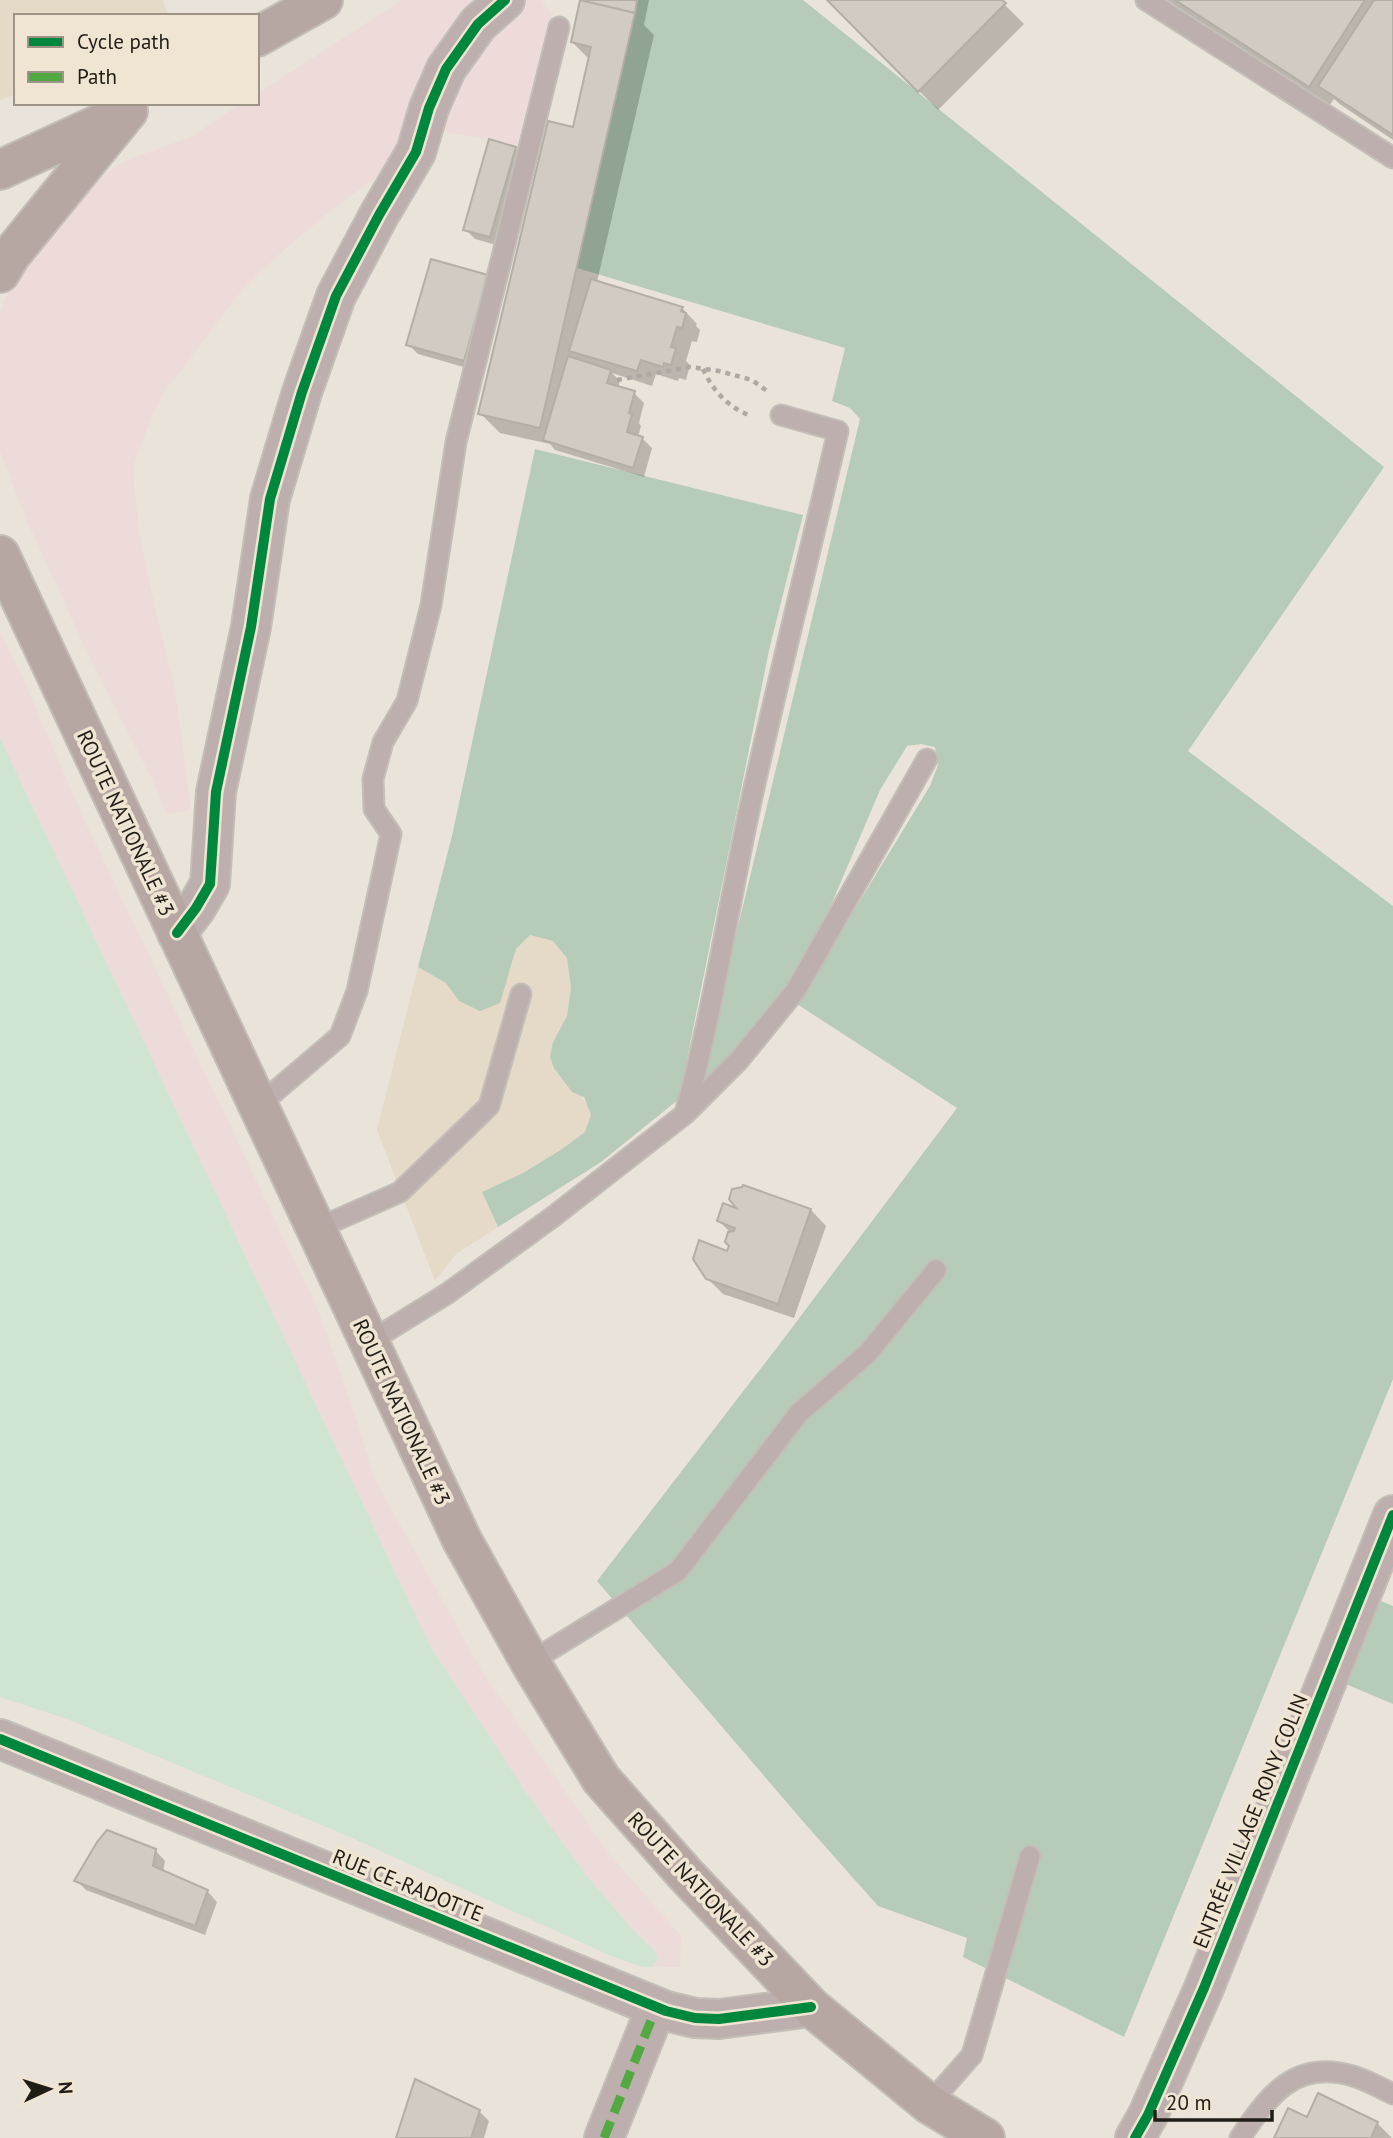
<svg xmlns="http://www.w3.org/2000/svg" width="1393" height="2138" font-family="'PT Sans',sans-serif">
<rect width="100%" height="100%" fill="#eae3d9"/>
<path fill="#eddbda" d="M402 0H540L552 14 516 147 489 139 412 127 387 170 334 208 285 249 243 289 164 392 146 431 133 468 139 533 157 616 175 690 191 810 166 814 158 791 84 646 28 523 0 452V313L13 279 74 193 129 159 191 137 242 103H257V94Z
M0 633 26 685 82 815 318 1310 356 1418 374 1478 483 1673 606 1850 681 1936 680 1967H652L657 1960 656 1952 631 1928 586 1875 527 1794 430 1646 0 738Z"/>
<path fill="#e5d9c7" d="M0 0H162L169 16H16V94L0 100Z
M530 935 553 941 567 957 571 988 567 1016 553 1042 592 1115 585 1132 562 1149 523 1173 482 1192 498 1227 456 1254 435 1281 377 1130 418 967 446 983 459 1001 510 972 516 949Z"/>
<path fill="#cfe4d1" d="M0 738 430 1646 527 1794 586 1875 631 1928 656 1952 657 1960 652 1967H643L611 1956 343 1834 67 1719 0 1697Z"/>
<path fill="#b6ccb8" d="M637 0H803L1384 467 1188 751 1393 906V1379L1124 2037 963 1957 967 1938 878 1906 807 1826 597 1581 782 1341 957 1108 797 1004 930 786 938 765 935 747 921 744 907 746 880 790 828 912 788 987 734 1057 696 1096 705 1064 860 419 850 408 832 401 845 348 577 268Z
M535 449 803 515 769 650 679 1099 601 1162 498 1227 482 1192 523 1173 562 1149 585 1132 591 1115 584 1097 572 1092 554 1068 550 1057 553 1042 567 1016 571 988 567 958 553 941 530 935 516 949 500 1003 480 1011 459 1001 446 983 418 967 452 836Z
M1381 1601 1393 1606V1704L1341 1682Z"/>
<path fill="#0003" d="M582 0H649L644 25 654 35 597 282 682 308 697 324 696 326 700 330 697 342 692 341 686 361 690 365 686 380 679 378 678 381 656 374 652 386 612 373 620 381 618 388 634 393 644 403 639 423 641 426 638 437 642 438 652 448 644 477 555 450 550 444 500 433 480 413 574 129 590 60 572 42Z
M829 0H1000L1024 24 938 110Z
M1167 0H1393V140L1341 105 1334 99 1329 106Z
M515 148 525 158 500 246 475 239 465 229Z
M432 261 497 287 474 370 418 354 408 344Z
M744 1187 811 1210 826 1226 794 1318 723 1294 707 1278 728 1253 731 1246 730 1232 719 1221 739 1209Z
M155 1850 165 1861 163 1872 207 1891 217 1902 205 1935 86 1890 76 1880Z
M479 2111 489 2121 484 2138H398Z
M1308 2119 1377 2123 1392 2138H1276Z"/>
<path fill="#d1cbc4" stroke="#b3aea6" stroke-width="2" d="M580 0 635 13 540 428 478 414 548 121 573 127 591 47 571 42Z
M580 0H637L635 13Z
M827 0H1002L1006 3 918 92Z
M1175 0H1365L1309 87Z
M1374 0H1393V135L1318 86Z
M489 139 516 147 490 237 463 230Z
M431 259 488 275 464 361 406 345Z
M591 279 683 307 681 311 686 313 682 328 677 327 671 347 676 348 671 365 664 363 663 367 641 360 637 371 569 351Z
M568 356 611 370 607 383 635 391 629 413 632 414 627 432 643 437 633 468 543 440Z
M743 1185 811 1209 778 1304 706 1279 693 1259 699 1240 727 1251 729 1246 725 1242 728 1232 734 1231 735 1228 717 1221 723 1203 736 1208 729 1199 732 1189 742 1187Z
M107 1830 156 1849 153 1866 208 1890 195 1926 74 1881 97 1842Z
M415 2079 480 2110 471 2138H396Z
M1318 2093 1378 2122 1371 2138H1274L1288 2108 1307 2117Z"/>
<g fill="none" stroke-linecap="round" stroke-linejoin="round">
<defs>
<path id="lane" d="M1146 0 1393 158
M258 1106 340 1036 357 991 391 834 374 809 373 779 383 742 407 701 431 605 456 442 559 27
M685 1113C714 1009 729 902 752 797 779 675 810 553 838 431L781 415
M316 1229 400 1192 489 1106 521 994
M369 1342 448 1293 554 1216 685 1114 739 1060 796 990 927 759
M530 1662 678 1571 799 1413 868 1353 936 1270
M929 2104 972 2055 1030 1856
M1240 2138C1269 2095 1295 2059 1353 2076 1367 2080 1380 2088 1393 2094"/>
<path id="street" d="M177 933 196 908 210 884 216 792 251 627 270 499 302 392 336 296 379 215 416 152 429 108 446 69 478 24 505 0
M0 1739 666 2011 695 2018 719 2019 811 2007
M604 2138 656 2008
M1135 2138 1148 2115 1204 1988 1393 1515"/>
<path id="primary" d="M257 37 323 0
M0 170 119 115
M0 273 10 256 128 111
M0 555 462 1540 530 1662 601 1779 686 1875 811 2007 929 2104 985 2138"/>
</defs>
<use href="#lane" stroke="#c4beb8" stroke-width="23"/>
<use href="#street" stroke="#c4beb8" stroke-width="42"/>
<use href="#primary" stroke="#c4beb8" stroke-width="42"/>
<path stroke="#b1a7a3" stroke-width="4.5" stroke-dasharray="5 5" stroke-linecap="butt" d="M703 369C713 391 729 408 751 416
M617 380 690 367 719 371 752 380 767 391"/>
<use href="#lane" stroke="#bdafad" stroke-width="19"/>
<use href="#street" stroke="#bdafad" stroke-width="38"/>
<use href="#primary" stroke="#b7a7a3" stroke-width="38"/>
<path stroke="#52a942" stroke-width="9" stroke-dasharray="18 9" stroke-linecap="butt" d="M604 2138 656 2008"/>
<defs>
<path id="cycleway" d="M177 933 196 908 210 884 216 792 251 627 270 499 302 392 336 296 379 215 416 152 429 108 446 69 478 24 505 0
M0 1739 666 2011 695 2018 719 2019 811 2007
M1135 2138 1148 2115 1204 1988 1393 1515"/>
</defs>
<use href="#cycleway" stroke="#f0e4d3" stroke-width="15"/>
<use href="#cycleway" stroke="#00873e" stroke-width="10"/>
</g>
<g text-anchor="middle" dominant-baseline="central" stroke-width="7" stroke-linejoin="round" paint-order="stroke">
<g font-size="21" fill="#201c16" stroke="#f0e4d3">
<text transform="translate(126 823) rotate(65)">ROUTE NATIONALE #3</text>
<text transform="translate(402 1412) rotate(65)">ROUTE NATIONALE #3</text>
<text transform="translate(1250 1821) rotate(-68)">ENTRÉE VILLAGE RONY COLIN</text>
<text transform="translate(408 1885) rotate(22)">RUE CE-RADOTTE</text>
<text transform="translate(701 1889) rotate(47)">ROUTE NATIONALE #3</text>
</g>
</g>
<rect x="14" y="14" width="245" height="91" fill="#f0e4d3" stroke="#9d9487" stroke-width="2"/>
<rect x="28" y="37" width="35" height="10" fill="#00873e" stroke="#9d9487" stroke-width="2"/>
<text x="77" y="49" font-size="21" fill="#201c16">Cycle path</text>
<rect x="28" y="72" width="35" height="10" fill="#52a942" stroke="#9d9487" stroke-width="2"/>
<text x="77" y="84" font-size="21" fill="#201c16">Path</text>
<g transform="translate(49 2089) rotate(86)" stroke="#f0e4d3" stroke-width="5" paint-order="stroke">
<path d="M0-5L12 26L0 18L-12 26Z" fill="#201c16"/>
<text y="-10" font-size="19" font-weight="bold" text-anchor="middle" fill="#201c16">N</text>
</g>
<path d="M1155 2110v10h117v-10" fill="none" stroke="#201c16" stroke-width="3.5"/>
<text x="1166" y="2110" font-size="21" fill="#201c16" stroke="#f0e4d3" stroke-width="5" paint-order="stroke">20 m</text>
</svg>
